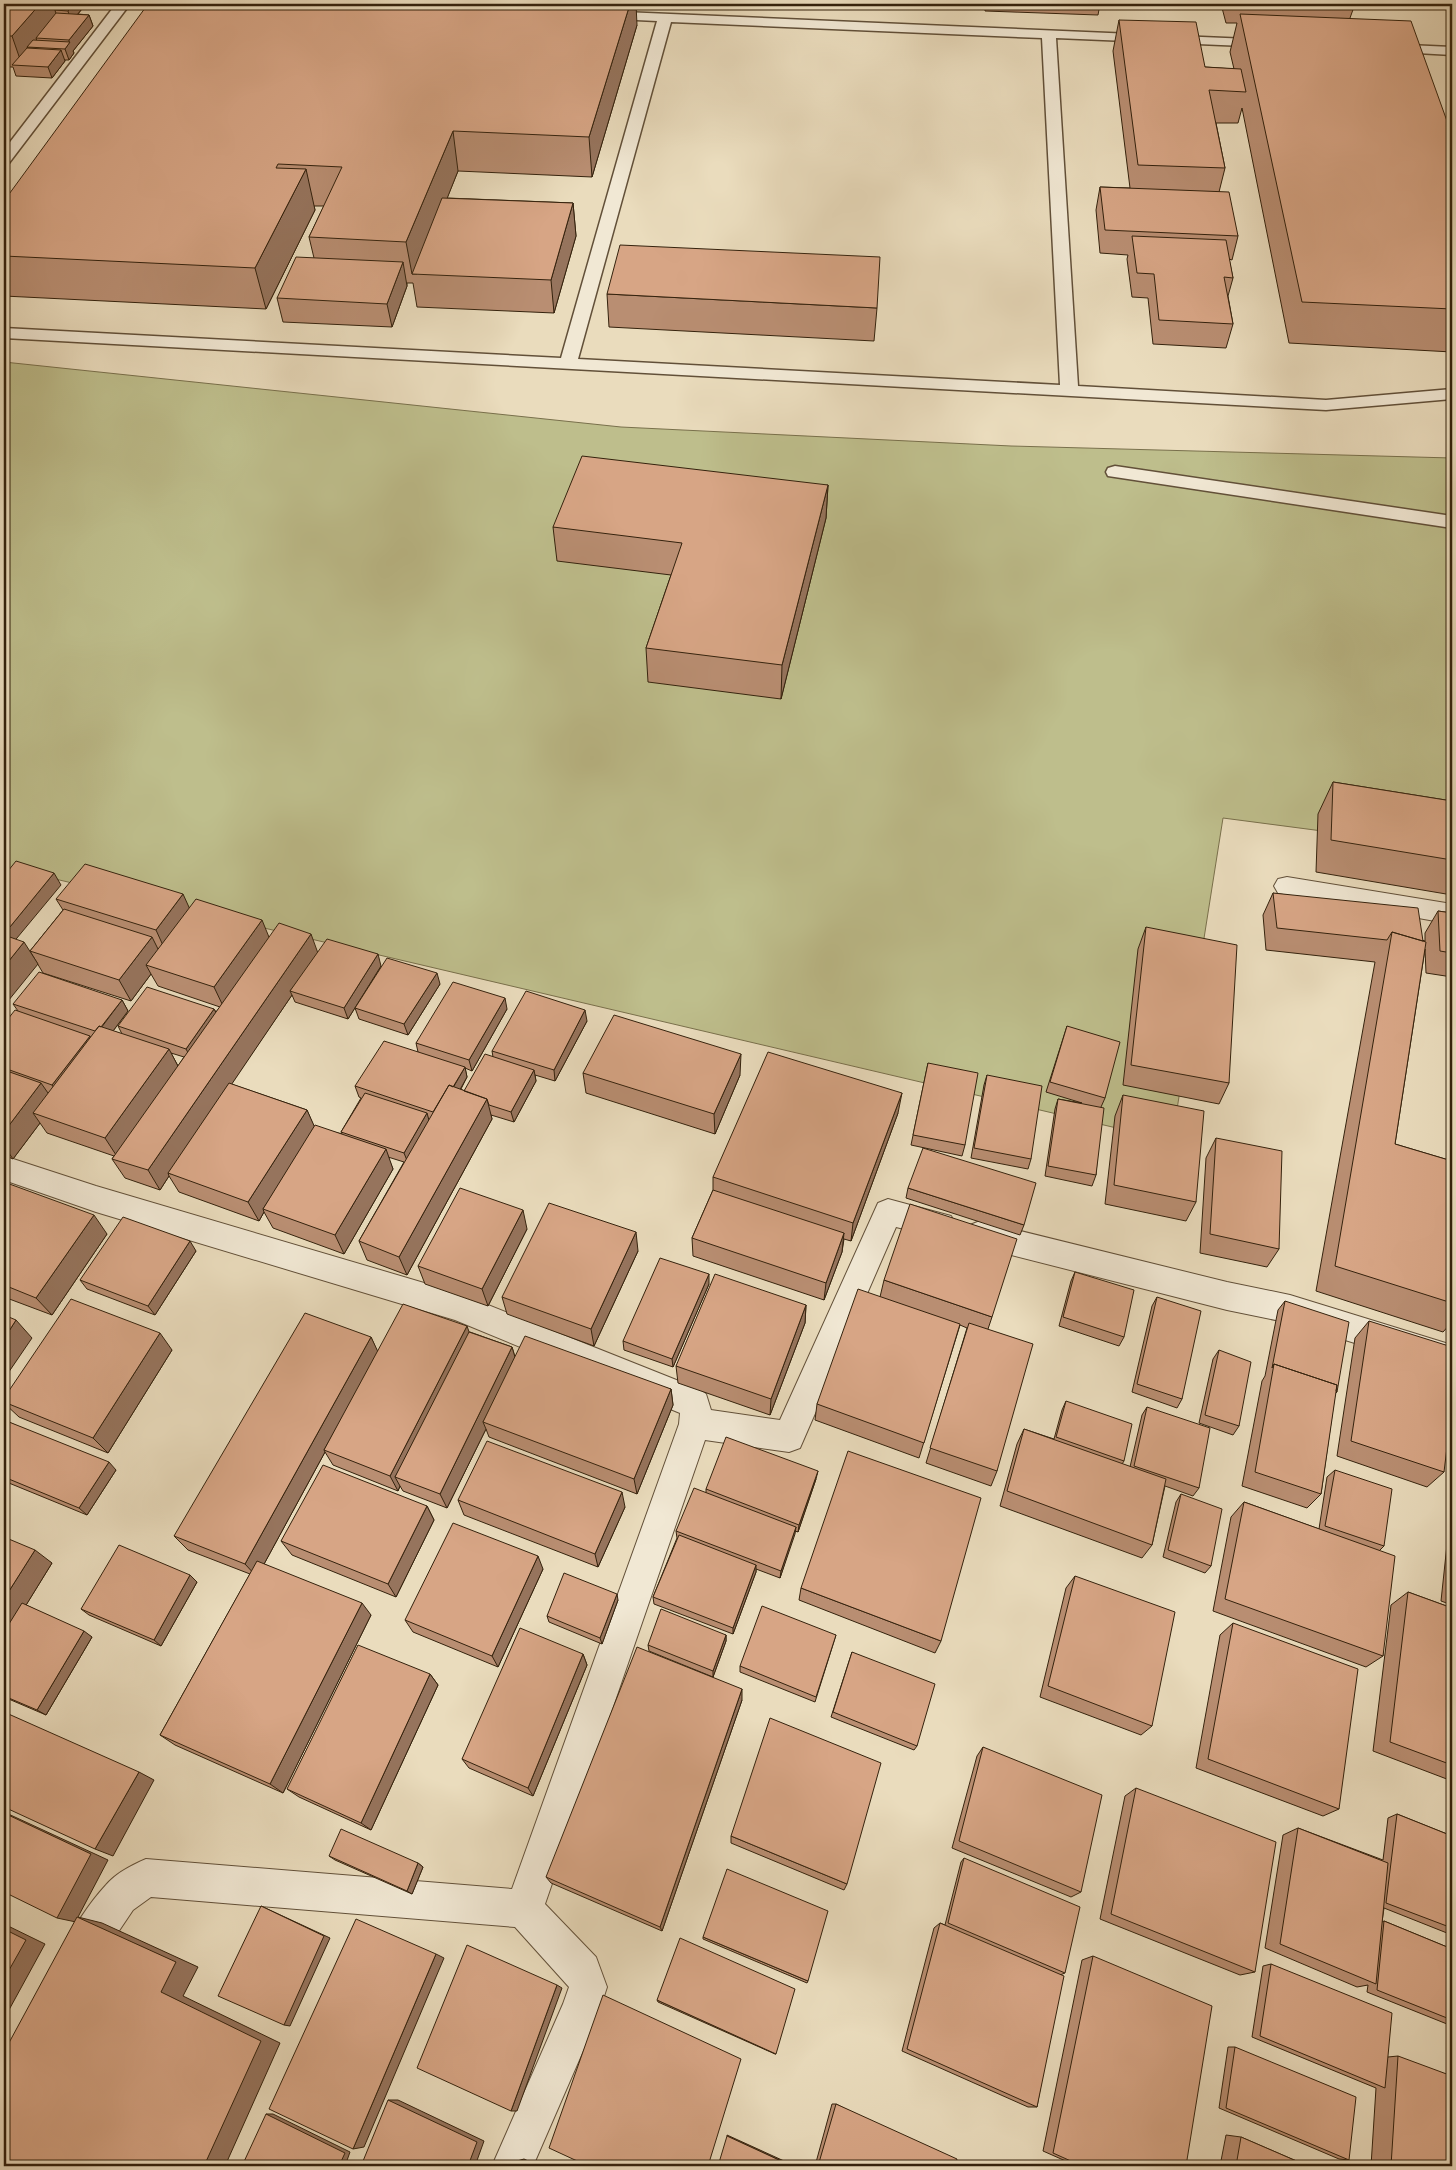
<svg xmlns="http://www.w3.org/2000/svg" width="1456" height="2170" font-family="'Sorts Mill Goudy',serif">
<rect width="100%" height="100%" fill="#eadcbd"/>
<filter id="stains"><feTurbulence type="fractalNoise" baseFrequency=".004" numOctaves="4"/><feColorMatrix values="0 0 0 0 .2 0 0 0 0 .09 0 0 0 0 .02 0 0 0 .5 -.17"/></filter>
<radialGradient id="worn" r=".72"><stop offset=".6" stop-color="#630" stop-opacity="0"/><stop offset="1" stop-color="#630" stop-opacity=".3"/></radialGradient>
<path fill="#bebe8c" stroke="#79704c" d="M4 362 621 427 1011 446 1452 458V848L1223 818 1172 1141 4 867Z"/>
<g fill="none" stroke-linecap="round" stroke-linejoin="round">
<defs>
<path id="service" d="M116 4H130L9 163 4 165V150Z
M600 11 1273 40 1275 43 1268 47 1056 38 1078 386 1326 400 1452 389V399L1326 410 4 338V328L561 358 657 21 595 18 593 15 595 12ZM671 22 1042 38 1060 385 578 359Z
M1386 44 1452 47V55L1381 51 1379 48Z
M1115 466 1452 516V528L1108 476 1106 472 1108 468Z"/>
<path id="minor" d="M1287 877 1452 904V924L1278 893 1274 886 1278 879Z
M4 1156 96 1186 458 1293 699 1389 706 1394 711 1410 780 1420 878 1203 888 1199 951 1216 956 1225 951 1234 941 1238 896 1227 800 1448 789 1452 705 1440 545 1904 596 1957 607 1987 596 2021 533 2166H492L563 2004 569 1987 515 1927 151 1897 133 1910 94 1968 80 1973 66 1968 61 1954C69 1933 91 1901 106 1885 116 1873 132 1865 146 1859L512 1889 679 1424 680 1413 455 1320 96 1212 4 1180Z
M980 1221 1227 1282 1290 1295 1452 1345V1373L1290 1323 1227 1310 980 1247 970 1243 965 1234 970 1225Z"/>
</defs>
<use href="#service" stroke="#625039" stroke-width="3"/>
<use href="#minor" stroke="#625039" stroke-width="2"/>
<use href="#service" fill="#f1e8d4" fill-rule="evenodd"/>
<use href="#minor" fill="#f1e8d4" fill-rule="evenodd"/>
</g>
<path fill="#b98e72" stroke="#34220d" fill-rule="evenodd" d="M4 4H86L78 14 89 15 93 26 73 51 74 53 69 60H65V61L52 78 16 76 13 67H4Z
M761 4H847V8L761 5Z
M985 4H1100L1098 15 985 11Z
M1221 4H1355L1350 18 1452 135V352L1289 343 1242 108 1238 123H1216L1225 168 1219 192 1238 236 1232 260 1229 259 1233 278 1228 296 1233 324 1226 348 1153 344 1148 298 1132 297 1127 259 1128 255 1100 253 1096 210 1100 187 1130 188 1113 51 1119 20 1205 67 1234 69 1230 52 1237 23H1226Z
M1428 4H1452V5Z
M637 25 592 177 458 171 447 198 573 203 576 236 554 313 417 307 413 283H407V286L392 327 283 322 277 298 314 258 309 237 324 206H314L315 210 266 309 4 296V201Z
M607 294 877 308 874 341 609 327Z
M828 485 826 518 781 699 648 682 646 648 671 575 557 561 553 527Z
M1333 782 1452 801V895L1316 872 1318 814Z
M1273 893 1425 941V933L1438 911 1452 913V977L1426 973 1425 949 1395 1144 1452 1161V1322L1443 1332 1316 1291 1375 962 1266 950 1263 915Z
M56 899 190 908 269 937 317 952 381 966 348 1019 295 1002 292 995 231 1084 307 1110 314 1127 342 1134 341 1132 361 1098 359 1097 355 1086 418 1052 416 1043 507 1009 472 1071 465 1068 467 1077 461 1089 464 1091 493 1057 492 1051 587 1021 555 1081 535 1075 536 1081 514 1122 491 1115 492 1119 407 1275 367 1260 359 1241 404 1162 388 1157 393 1169 344 1254 273 1228 264 1212 259 1221 179 1192 169 1176 160 1190 125 1178 112 1159 114 1156 47 1133 40 1123 13 1159 4 1155V1024L18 1011 13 1004 122 1000 128 1011 113 1031 122 1034 118 1026 214 1009 216 1012 220 1007 158 986 151 974 131 1001 43 973 30 951 63 910ZM171 1053 184 1057 178 1066Z
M1146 927 1229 1083 1219 1104 1123 1085 1138 949Z
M440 984 408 1035 359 1019 355 1008Z
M1067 1026 1105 1098 1101 1107 1096 1175 1092 1186 1045 1176 1055 1109 1058 1099 1082 1103 1046 1092Z
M928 1063 965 1145 962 1156 911 1145Z
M583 1073 740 1075 715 1134 586 1093Z
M987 1075 1031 1159 1028 1169 971 1158 984 1085Z
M1123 1095 1196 1202 1186 1221 1105 1204 1115 1116Z
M898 1113 851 1241 844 1239 842 1252 824 1300 693 1256 692 1238 713 1190V1177Z
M1216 1138 1279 1249 1267 1267 1200 1253 1206 1158Z
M4 1182 107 1234 52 1315 4 1297Z
M908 1188 1024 1225 1020 1235 906 1198Z
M527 1229 488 1306 425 1284 418 1266Z
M196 1251 155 1315 87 1289 80 1280Z
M638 1251 594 1346 507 1314 502 1297Z
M1075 1272 1124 1337 1119 1346 1059 1326 1071 1281Z
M884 1280 992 1317 988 1329 997 1471 991 1486 926 1463 967 1328 960 1325 919 1458 815 1420 817 1404 880 1297Z
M709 1284 673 1367 624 1350 623 1341Z
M1157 1297 1182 1399 1177 1408 1132 1392 1152 1306Z
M1285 1301 1337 1392 1335 1394 1321 1494 1307 1508 1242 1486 1262 1381 1265 1376 1278 1310Z
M806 1305 805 1323 770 1415 678 1383 676 1366Z
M1369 1321 1444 1472 1427 1487 1337 1456 1355 1338Z
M470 1332 512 1347 515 1357 671 1389 673 1405 637 1494 489 1437 486 1429 447 1508 403 1491 400 1486 398 1491 333 1465 325 1452 264 1564 371 1615 283 1793 175 1745 160 1735 250 1574 188 1550 174 1536 371 1337 377 1351Z
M172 1350 108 1453 19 1417 4 1403V1398Z
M1219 1350 1239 1426 1233 1435 1199 1423 1213 1359Z
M1066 1401 1124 1461 1122 1464 1130 1467 1142 1415 1147 1407 1199 1488 1193 1496 1165 1486 1152 1545 1142 1558 1000 1506 1017 1444 1024 1429 1054 1439 1062 1410Z
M4 1420 116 1470 87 1515 4 1481Z
M1452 1442V1497L1448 1496Z
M1335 1470 1384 1546 1379 1551 1383 1656 1366 1667 1213 1611 1231 1517 1244 1502 1319 1529 1327 1477Z
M816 1479 798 1532 795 1531 780 1578 756 1569V1572L733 1634 654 1604 653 1597 677 1538 676 1531 706 1493V1489Z
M1181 1494 1211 1566 1205 1573 1163 1557 1176 1502Z
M458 1500 625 1507 598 1567 464 1515Z
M427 1506 434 1520 396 1597 292 1555 281 1541Z
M1452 1532V1605L1441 1601 1448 1535Z
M4 1537 52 1563 26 1605 92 1637 46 1715 4 1697Z
M543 1569 498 1667 413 1632 405 1620Z
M190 1575 197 1582 161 1646 89 1615 81 1609Z
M1075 1576 1152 1726 1141 1735 1040 1697 1066 1588Z
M801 1588 941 1641 935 1653 799 1600Z
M1408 1592 1452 1608V1781L1373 1751 1391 1605Z
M618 1600 602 1644 549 1622 547 1616Z
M1233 1623 1339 1809 1323 1816 1196 1768 1220 1635Z
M726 1635V1641L713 1677 649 1651 648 1645Z
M836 1635 815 1702 740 1672V1666Z
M852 1652 917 1746 914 1750 831 1717Z
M583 1654 587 1665 533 1796 469 1768 462 1759Z
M430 1674 438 1685 371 1830 299 1797 287 1789Z
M742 1700 662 1931 551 1883 546 1877Z
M983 1747 1081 1892 1071 1897 952 1848 977 1756Z
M1136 1788 1255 1972 1240 1975 1100 1919 1125 1796Z
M1397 1814 1452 1836V1935L1384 1908 1382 1922 1384 1921 1452 1949V2026L1367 1992 1368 1985 1357 1987 1265 1948 1283 1835 1298 1828 1383 1860 1388 1818Z
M731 1836 847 1884 844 1890 731 1843Z
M329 1856 418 1863 423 1867 412 1894 335 1860Z
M964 1858 1065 1973 1060 1975 1037 2107H1028L902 2051 934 1928 940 1923 945 1925 961 1862Z
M703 1937 808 1981 807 1983 703 1939Z
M1093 1956 1186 2166H1077L1043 2151 1082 1960Z
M1271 1964 1388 2057 1398 2056 1452 2166H1371L1376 2088 1252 2037 1263 1966Z
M657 2000 776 2054H775L658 2002Z
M1228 2047H1235L1349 2160 1339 2159 1219 2108Z
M832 2104H836L955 2166H815Z
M1226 2135 1241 2137 1308 2166H1220Z"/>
<path fill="#96745d" stroke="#34220d" d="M40 4H53L59 23 36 38 39 47H27L31 58 22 65 12 36Z
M73 4H86L71 22 68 11Z
M630 4H636L637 25 592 177 589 137Z
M89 15 93 26 73 51 74 53 69 60 65 49 69 43V40Z
M61 50 65 61 52 78 48 67Z
M453 131 458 171 417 274H412L406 242Z
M306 169 315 210 266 309 255 268Z
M573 203 576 236 554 313 551 280Z
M403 262 407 286 392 327 387 304Z
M828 485 826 518 781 699 782 665Z
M54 873 61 885 12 944 5 933Z
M183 894 193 916 166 952 156 930Z
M262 920 271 942 224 1008 214 987Z
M311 934 319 956 290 991 292 995 171 1174 168 1173 169 1176 160 1190 148 1170Z
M152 937 163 959 146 965 151 974 131 1001 119 980Z
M24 942 38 964 4 1006V967Z
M378 954 381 966 348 1019 344 1008Z
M437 973 440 984 408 1035 404 1024Z
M505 998 507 1009 472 1071 469 1060Z
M122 1000 128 1011 104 1043 98 1032Z
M214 1009 220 1020 192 1060 186 1049Z
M585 1010 587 1021 555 1081 554 1070Z
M90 1036 96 1047 59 1096 52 1085Z
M169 1049 180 1070 118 1158 105 1138Z
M741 1054 740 1075 715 1134 714 1114Z
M465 1067 467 1077 441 1124 438 1114Z
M534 1070 536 1081 514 1122 511 1112Z
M41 1083 55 1103 33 1113 40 1123 13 1159 4 1146V1132Z
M902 1093 898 1113 851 1241 853 1223Z
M487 1099 492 1119 407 1275 399 1257Z
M307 1110 316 1130 263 1209 264 1212 259 1221 248 1202Z
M427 1113 430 1124 408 1163 404 1153Z
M386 1149 393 1169 344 1254 335 1235Z
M523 1210 527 1229 488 1306 482 1289Z
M94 1215 107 1234 52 1315 36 1298Z
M636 1232 638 1251 594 1346 591 1329Z
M844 1233 842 1252 824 1300 826 1283Z
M190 1241 196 1251 155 1315 148 1306Z
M709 1274V1284L673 1367 672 1359Z
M806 1305 805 1323 770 1415 771 1399Z
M16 1320 32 1338 4 1379V1339Z
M467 1326 473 1343 395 1477 400 1486 398 1491 390 1476Z
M160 1333 172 1350 108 1453 93 1438Z
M371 1337 379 1354 324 1450 325 1452 257 1577 245 1564Z
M512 1347 517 1364 483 1422 486 1429 447 1508 440 1494Z
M671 1389 673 1405 637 1494 634 1479Z
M109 1462 116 1470 87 1515 79 1508Z
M818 1471 816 1479 798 1532 799 1525Z
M622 1492 625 1507 598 1567 595 1554Z
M427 1506 434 1520 396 1597 388 1584Z
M796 1527 795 1534 780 1578 781 1571Z
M35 1550 52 1563 4 1641V1599Z
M538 1556 543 1569 498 1667 492 1656Z
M756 1565V1572L733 1634V1628Z
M190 1575 197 1582 161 1646 154 1640Z
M617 1594 618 1600 602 1644 600 1638Z
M362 1603 371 1615 283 1793 270 1784Z
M84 1631 92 1637 46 1715 37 1710Z
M726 1635V1641L713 1677V1671Z
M583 1654 587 1665 533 1796 528 1788Z
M430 1674 438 1685 371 1830 361 1823Z
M742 1689V1700L662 1931 660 1927Z
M139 1772 154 1780 113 1856 95 1849Z
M4 1812 108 1860 78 1917 102 1923 198 1967 183 1996 280 2043 225 2166H204L161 1992 76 1922 57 1918 4 1813Z
M418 1863 423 1867 412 1894 407 1891Z
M261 1906 330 1938 290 2026 284 2025Z
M4 1924 45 1944 4 2019Z
M436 1954 444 1958 364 2147 353 2149Z
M557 1985 562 1988 517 2111H511Z
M388 2100H398L484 2141 475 2166H468Z
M266 2114H273L350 2152 345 2166H339Z
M727 2135 795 2166H792L727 2136Z
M524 2159 539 2166H529L517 2161Z"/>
<path fill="#d7a585" stroke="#34220d" d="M4 4H40L12 36H4Z
M53 4H73L68 11 55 10Z
M148 4H630L589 137 453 131 406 242 309 237 342 167 278 164 276 168 306 169 255 268 4 256V201Z
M56 13 89 15 69 40 36 38Z
M1240 14 1411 21 1452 135V309L1302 302Z
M1119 20 1196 22 1205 67 1241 69 1246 92 1209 90 1225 168 1138 165Z
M33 40 70 42 65 49 27 47Z
M27 48 61 50 48 67 12 65Z
M1100 187 1229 192 1238 236 1105 230Z
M442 198 573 203 551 280 412 274Z
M1132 236 1226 240 1233 278 1224 277 1233 324 1159 320 1154 274 1137 273Z
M620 245 880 257 877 308 607 294Z
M296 257 403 262 387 304 277 298Z
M582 456 828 485 782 665 646 648 682 543 553 527Z
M1333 782 1452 801V860L1331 840Z
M16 861 54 873 5 933 4 932V876Z
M85 864 183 894 156 930 56 899Z
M1273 893 1418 908 1423 941 1392 932 1387 940 1277 928Z
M196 899 262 920 214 987 146 965Z
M64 909 152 937 119 980 30 951Z
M1438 911 1452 913V953L1440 951Z
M279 923 311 934 148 1170 112 1159Z
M1146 927 1237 945 1229 1083 1131 1065Z
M1392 932 1426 942 1395 1144 1452 1161V1303L1335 1266Z
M4 935 24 942 4 967Z
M327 939 378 954 344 1008 290 991Z
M387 958 437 973 404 1024 355 1008Z
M39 972 122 1000 101 1027 99 1026 95 1031 13 1004Z
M453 982 505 998 469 1060 416 1043Z
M147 987 214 1009 186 1049 118 1026Z
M526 991 585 1010 554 1070 492 1051Z
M15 1010 90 1036 52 1085 4 1068V1024Z
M614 1015 741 1054 714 1114 583 1073Z
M99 1026 169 1049 105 1138 33 1113Z
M1067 1026 1120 1042 1105 1098 1050 1082Z
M384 1041 465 1067 453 1087 449 1085 433 1112 355 1086Z
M768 1052 902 1093 853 1223 713 1177Z
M485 1054 534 1070 511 1112 489 1105 487 1099 464 1091Z
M928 1063 978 1073 965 1145 913 1135Z
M4 1070 41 1083 4 1132Z
M987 1075 1042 1086 1031 1159 974 1148Z
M229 1083 307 1110 248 1202 168 1173Z
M449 1085 487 1099 399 1257 359 1241Z
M365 1093 427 1113 404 1153 341 1132Z
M1123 1095 1204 1111 1196 1202 1114 1185Z
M1058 1099 1104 1108 1096 1175 1048 1166Z
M315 1125 386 1149 335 1235 263 1209Z
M1216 1138 1282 1151 1279 1249 1210 1234Z
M923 1148 1036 1183 1024 1225 908 1188Z
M4 1182 94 1215 36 1298 4 1285Z
M460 1188 523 1210 482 1289 418 1266Z
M713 1190 844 1233 826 1283 692 1238Z
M549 1203 636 1232 591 1329 502 1297Z
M910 1204 1017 1239 992 1317 884 1280Z
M123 1217 190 1241 148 1306 80 1280Z
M660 1258 709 1274 672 1359 623 1341Z
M1075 1272 1134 1290 1124 1337 1063 1317Z
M715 1274 806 1305 771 1399 676 1366Z
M858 1289 960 1324 924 1443 817 1404Z
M1157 1297 1201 1311 1182 1399 1137 1384Z
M71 1299 160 1333 93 1438 4 1402V1398Z
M1285 1301 1349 1322 1337 1392 1336 1391 1337 1385 1274 1364 1272 1368Z
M403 1304 467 1326 390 1476 324 1450Z
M305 1313 371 1337 245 1564 174 1536Z
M4 1315 16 1320 4 1339Z
M1369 1321 1452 1347V1406L1444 1472 1351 1441Z
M969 1323 1033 1344 997 1471 930 1448Z
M469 1332 512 1347 440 1494 395 1477Z
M525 1336 671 1389 634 1479 483 1422Z
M1219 1350 1251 1362 1239 1426 1205 1415Z
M1274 1364 1337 1385 1321 1494 1255 1472Z
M1066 1401 1132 1424 1124 1461 1056 1437Z
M1147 1407 1210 1428 1199 1488 1134 1466Z
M4 1420 109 1462 79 1508 4 1477Z
M1024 1429 1166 1479 1152 1545 1007 1491Z
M726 1437 818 1471 799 1525 706 1489Z
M487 1441 622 1492 595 1554 458 1500Z
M848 1451 981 1498 941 1641 801 1588Z
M323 1465 427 1506 388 1584 281 1541Z
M1335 1470 1392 1489 1384 1546 1325 1526Z
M694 1488 796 1527 781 1571 676 1531Z
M1181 1494 1222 1509 1211 1566 1168 1550Z
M1244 1502 1395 1556 1383 1656 1225 1599Z
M453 1523 538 1556 492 1656 405 1620Z
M679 1535 756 1565 733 1628 653 1597Z
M4 1537 35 1550 4 1599Z
M119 1545 190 1575 154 1640 81 1609Z
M257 1561 362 1603 270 1784 160 1735Z
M564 1573 617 1594 600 1638 547 1616Z
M1452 1575V1595H1450Z
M1075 1576 1175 1612 1152 1726 1048 1686Z
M1408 1592 1452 1608V1765L1390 1742Z
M22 1603 84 1631 37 1710 4 1696V1632Z
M762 1606 836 1635 816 1697 740 1666Z
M661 1609 726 1635 713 1671 648 1645Z
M1233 1623 1358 1669 1339 1809 1208 1759Z
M520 1628 583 1654 528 1788 462 1759Z
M358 1645 430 1674 361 1823 287 1789Z
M637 1647 742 1689 660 1927 546 1877Z
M852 1652 935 1684 917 1746 833 1712Z
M4 1712 139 1772 95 1849 4 1807Z
M770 1718 881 1763 847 1884 731 1836Z
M983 1747 1102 1795 1081 1892 959 1841Z
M1136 1788 1276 1842 1255 1972 1111 1914Z
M4 1813 91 1854 57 1918 4 1892Z
M1397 1814 1452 1836V1928L1386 1903Z
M1298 1828 1388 1863 1376 1984 1280 1944Z
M341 1829 418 1863 407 1891 329 1856Z
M964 1858 1080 1907 1065 1973 948 1923Z
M727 1869 828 1911 808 1981 703 1937Z
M261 1906 324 1936 284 2025 218 1996Z
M77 1917 176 1962 161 1992 261 2041 204 2166H4V2052Z
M356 1919 436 1954 353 2149 269 2109Z
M1384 1921 1452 1949V2020L1377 1990Z
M940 1923 1064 1976 1037 2107 907 2049Z
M4 1929 26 1940 4 1979Z
M680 1938 795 1989 776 2054 657 2000Z
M467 1945 557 1985 511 2111 417 2068Z
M1093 1956 1212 2006 1186 2166H1082L1053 2153Z
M1271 1964 1392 2013 1385 2088 1260 2036Z
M603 1995 741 2059 708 2166H588L549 2148Z
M1235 2047 1356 2097 1349 2160 1226 2108Z
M1398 2056 1452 2076V2166H1391Z
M388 2100 477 2142 468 2166H361Z
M836 2104 957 2159 955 2166H818Z
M266 2114 345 2153 339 2166H242Z
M727 2136 792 2166H718Z
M1241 2137 1308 2166H1236Z
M517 2161 529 2166H515Z"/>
<rect width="1456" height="2170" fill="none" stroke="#eadcbd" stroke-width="20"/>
<rect x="5" y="5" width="1446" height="2160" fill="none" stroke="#34220d" stroke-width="2.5"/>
<rect x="10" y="10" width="1436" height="2150" fill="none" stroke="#34220d"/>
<rect width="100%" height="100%" filter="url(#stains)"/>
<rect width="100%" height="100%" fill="url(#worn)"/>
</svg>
